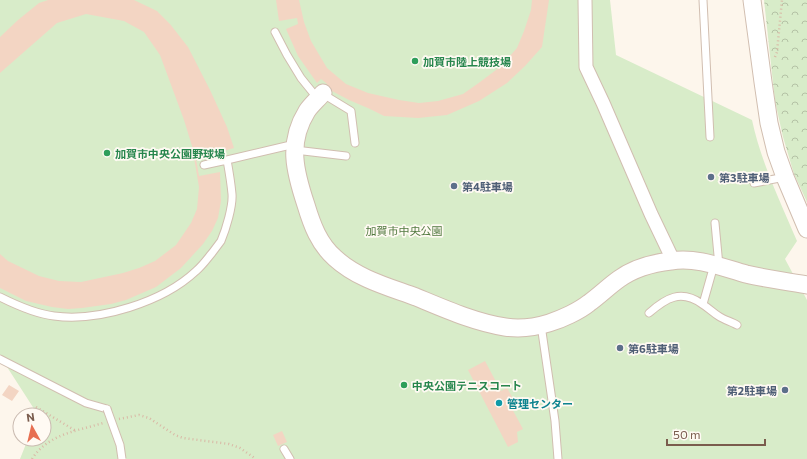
<svg xmlns="http://www.w3.org/2000/svg" width="807" height="459" font-family="Commissioner,'Noto Sans JP',sans-serif">
<defs>
<pattern id="forest-crowns" width="20" height="18" patternUnits="userSpaceOnUse"><rect width="20" height="18" fill="#d8ecc9"/><path d="M2 6a3 3 0 1 1 6 0M12 15a3 3 0 1 1 6 0" fill="none" stroke="#b4c2a5"/></pattern>
</defs>
<rect width="100%" height="100%" fill="#fdf6ec"/>
<path fill="url(#forest-crowns)" d="M764 0H807V202L794 174 783 137 775 101Z"/>
<path fill="#d8ecc9" d="M0 0H610L616 55 752 120C761 162 780 201 797 241L785 259 807 300V459H20L28 439H44V415H38L0 356Z"/>
<path fill="#f3d5c3" d="M48 0H134L157 11 170 24 188 47 210 90 227 127 234 148 196 159 199 176 220 172 221 201 218 218 212 231 203 244 181 268 156 287 126 300 111 304 82 308 68 309 52 307 26 301 0 288V254L8 261 39 276 59 281 81 282 123 273 139 268 155 261 176 245 191 223 197 209 199 187 192 146 184 120 160 55 144 32 124 21 86 14 57 23 0 73V37L18 20 39 3Z
M276 0H299L304 22 311 41 327 68 346 84 368 93 399 100 419 103 438 101 463 94 480 82 500 67 517 48 524 31 531 10 532 0H549L542 47 525 66 507 83 479 101 447 115 418 118 384 116 370 109 349 100 332 91 326 83 321 79 317 83 298 56 286 29 298 24 297 18 279 21Z
M485 361 501 391 507 388 515 402 510 405 523 429 517 432 518 442 508 447 468 370Z
M9 385 19 391 12 401 2 395Z
M282 431 287 442 278 446 273 435Z"/>
<g fill="none" stroke-linecap="round" stroke-linejoin="round">
<defs>
<path id="service" d="M703 0 710 137
M275 32 287 55 301 78 318 99
M323 94 351 111 355 143
M295 150 346 156
M204 165 227 160 295 144
M754 183 785 177
M715 223 719 266
M0 297C16 305 37 314 54 316 99 322 163 302 196 271 202 266 207 259 212 253 215 249 218 245 221 241 226 229 233 206 232 194 231 183 229 171 227 160
M703 304 714 265
M649 313C666 298 681 289 702 304 709 308 713 313 720 317 725 320 732 322 737 325
M541 325 555 421 558 459
M0 359 86 403 107 409
M284 449 290 459"/>
<path id="minor" d="M585 0 586 67 603 103 651 214 673 260"/>
<path id="tertiary" d="M752 0 763 82 769 123 776 152 785 177 807 229
M323 93C318 99 311 105 307 111 287 143 295 172 306 205 312 225 319 244 335 258 358 279 389 287 416 297 445 309 474 322 505 327 519 329 536 327 549 323 562 319 579 311 589 303 600 295 609 286 619 279 634 268 653 263 671 261 697 257 721 267 746 274 766 279 787 281 807 285"/>
</defs>
<use href="#service" stroke="#d1beb0" stroke-width="9"/>
<use href="#minor" stroke="#d1beb0" stroke-width="15"/>
<use href="#tertiary" stroke="#d1beb0" stroke-width="19"/>
<path stroke="#d9b8a5" stroke-width="2.5" stroke-dasharray="1 3" stroke-linecap="butt" d="M775 57 777 52 782 0
M36 407 76 431
M119 419 139 415 149 418 175 435 183 438 229 444 240 448 256 459
M32 459C48 434 77 431 103 423"/>
<use href="#service" stroke="#fff" stroke-width="7"/>
<use href="#minor" stroke="#fff" stroke-width="13"/>
<use href="#tertiary" stroke="#fff" stroke-width="17"/>
<defs>
<path id="service-bridge" d="M107 409 120 445 122 459"/>
</defs>
<use href="#service-bridge" stroke="#d1beb0" stroke-width="9" stroke-linecap="butt"/>
<use href="#service-bridge" stroke="#fff" stroke-width="7"/>
</g>
<g fill="#2e9e5b" stroke="#fffaf3" stroke-width="1.5">
<circle cx="415" cy="61" r="4"/>
<circle cx="107" cy="153" r="4"/>
<circle cx="404" cy="385" r="4"/>
</g>
<g fill="#5c6f8a" stroke="#fffaf3" stroke-width="1.5">
<circle cx="711" cy="177" r="4"/>
<circle cx="454" cy="186" r="4"/>
<circle cx="620" cy="348" r="4"/>
<circle cx="785" cy="390" r="4"/>
</g>
<circle fill="#0f9aa8" stroke="#fffaf3" stroke-width="1.5" cx="499" cy="403" r="4"/>
<g text-anchor="middle" dominant-baseline="central" stroke-width="3.5" stroke-linejoin="round" paint-order="stroke">
<g font-size="11" font-weight="bold" fill="#27864d" stroke="#fffaf3" text-anchor="start">
<text x="423" y="61">加賀市陸上競技場</text>
<text x="115" y="153">加賀市中央公園野球場</text>
<text x="412" y="385">中央公園テニスコート</text>
</g>
<g font-size="11" font-weight="bold" fill="#4e5e75" stroke="#fffaf3" text-anchor="start">
<text x="719" y="177">第3駐車場</text>
<text x="462" y="186">第4駐車場</text>
<text x="628" y="348">第6駐車場</text>
<text x="777" y="390" text-anchor="end">第2駐車場</text>
</g>
<g font-size="11" fill="#537a41" stroke="#fffaf3">
<text x="404" y="230">加賀市中央公園</text>
</g>
<g font-size="11" font-weight="bold" fill="#0d838f" stroke="#fffaf3" text-anchor="start">
<text x="507" y="403">管理センター</text>
</g>
</g>
<g transform="translate(32 427) rotate(352)"><circle r="19" fill="#fffaf3" stroke="#cabbb1"/>
<path d="M0-3L7 15L0 10L-7 15Z" fill="#e76f51"/>
<text y="-6" font-size="11" font-weight="bold" text-anchor="middle" fill="#7a5c4d">N</text>
</g>
<path d="M667 439v6h98v-6" fill="none" stroke="#7a5c4d" stroke-width="2"/>
<text x="673" y="439" font-size="12" fill="#7a5c4d" stroke="#fffaf3" stroke-width="3" paint-order="stroke">50 m</text>
</svg>
